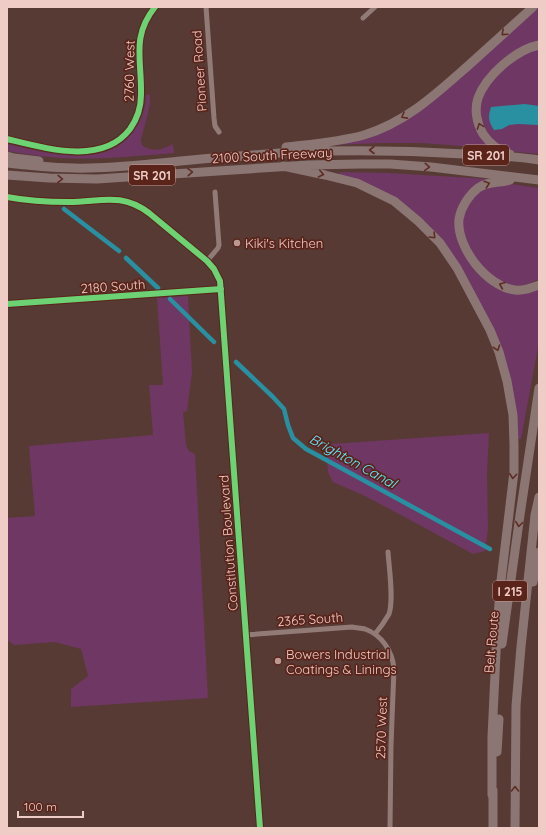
<svg xmlns="http://www.w3.org/2000/svg" width="546" height="835" font-family="Quicksand,sans-serif">
<rect width="100%" height="100%" fill="#573a34"/>
<path fill="#6f3764" d="M534 7H539V43L499 62 472 115C474 128 480 138 489 148L421 143H383L333 145 420 108Z
M539 48V154L508 151 488 138 480 126V96L507 62Z
M149 94 150 96V102L148 114 141 139C141 141 141 142 142 145 146 150 159 151 164 148 168 147 170 145 173 144L174 153C137 156 99 160 62 158 44 157 25 154 7 151V144C47 153 108 171 135 129 142 119 146 107 146 95Z
M340 172 389 173 489 179 459 211 474 268 483 279 494 286 539 287V342L521 439H518L517 416 491 323 415 213 339 175Z
M505 183 539 188V279L526 285 518 286 501 284 476 262 463 232 462 220 470 200 485 188Z
M188 296 192 372 187 411 183 412 186 445 189 451 195 454 208 698 71 707V689L88 676 81 649 55 642 14 645 7 640V518L35 516 29 446 153 435 149 385H163L157 298Z
M489 433 487 474 488 529 485 551 473 554 425 528 365 496 333 482 328 472 327 458 331 444Z"/>
<path fill="#2990a1" d="M525 104 539 106V125L518 124 509 125 502 129 494 130C488 121 488 117 491 107Z"/>
<g fill="none" stroke-linecap="round" stroke-linejoin="round">
<path stroke="#2990a1" stroke-width="4.5" d="M64 209 119 251
M126 258 158 288
M170 299 214 342
M236 362 273 397 284 409 288 425 293 438 306 449 490 549"/>
<path stroke="#927b77" stroke-width="5" d="M206 7 214 118 215 126 219 132
M363 18 375 7
M207 261 218 248 219 245 215 192
M7 304 221 289
M375 634C380 628 385 621 389 614 394 600 389 567 388 552
M245 635 352 627C357 628 361 628 365 629 382 635 392 651 394 668L391 745 390 828"/>
<path stroke="#927b77" stroke-width="6" d="M7 197C28 201 48 202 69 202 100 202 121 192 149 213L207 261 214 269 220 281 260 828"/>
<path stroke="#8d736e" stroke-width="7" d="M7 139C45 148 102 166 130 129 137 119 141 107 141 95 142 60 131 37 155 7"/>
<path stroke="#8b7674" stroke-width="9" d="M286 147C312 144 339 142 364 135 407 122 437 93 470 64 491 45 512 26 533 7
M510 154C499 151 490 144 483 134 477 124 474 110 478 98 486 76 515 50 539 45
M7 156 14 158 39 161
M7 163C34 166 61 169 89 168 135 167 181 160 228 157 260 155 292 151 324 151 371 150 417 151 464 154 489 155 514 156 539 160
M283 166 325 175 357 183 394 201 418 221 440 243 457 268 490 330 499 352 507 381 513 415 514 445V472L500 589 497 632 492 737V795
M7 175 49 178 97 179 308 165 361 164H390L431 167 539 180
M510 180C498 184 490 180 478 188 469 195 461 207 459 219 456 247 487 287 515 290 524 291 531 288 539 285
M533 582 539 552
M502 644 520 515 539 388
M497 752 499 719
M493 828V790
M515 828 516 706 521 647 535 515 539 497"/>
<defs>
<path id="cycleway" d="M7 139C45 148 102 166 130 129 137 119 141 107 141 95 142 60 131 37 155 7
M7 197C28 201 48 202 69 202 100 202 121 192 149 213L207 261 214 269 220 281 260 828
M7 304 221 289"/>
</defs>
<use href="#cycleway" stroke="#5a241b" stroke-width="8"/>
<use href="#cycleway" stroke="#6cd273" stroke-width="6"/>
</g>
<defs><path id="oneway-chevron" d="M-2-3.5L2.5 0L-2 3.5" fill="none" stroke-width="1.6" stroke-linecap="round" stroke-linejoin="round"/></defs>
<g stroke="#5f2c24">
<use href="#oneway-chevron" transform="translate(504 33) rotate(138)"/>
<use href="#oneway-chevron" transform="translate(404 116) rotate(151)"/>
<use href="#oneway-chevron" transform="translate(480 126) rotate(-111)"/>
<use href="#oneway-chevron" transform="translate(372 150) rotate(180)"/>
<use href="#oneway-chevron" transform="translate(427 167) rotate(4)"/>
<use href="#oneway-chevron" transform="translate(190 172) rotate(-4)"/>
<use href="#oneway-chevron" transform="translate(321 174) rotate(12)"/>
<use href="#oneway-chevron" transform="translate(60 179) rotate(2)"/>
<use href="#oneway-chevron" transform="translate(487 184) rotate(-19)"/>
<use href="#oneway-chevron" transform="translate(433 236) rotate(46)"/>
<use href="#oneway-chevron" transform="translate(502 285) rotate(-157)"/>
<use href="#oneway-chevron" transform="translate(497 348) rotate(71)"/>
<use href="#oneway-chevron" transform="translate(513 476) rotate(95)"/>
<use href="#oneway-chevron" transform="translate(519 524) rotate(98)"/>
<use href="#oneway-chevron" transform="translate(515 789) rotate(-90)"/>
</g>
<g fill="#ba9992" stroke="#5a241b" stroke-width="1.5">
<circle cx="237" cy="243" r="4"/>
<circle cx="278" cy="661" r="4"/>
</g>
<g text-anchor="middle" dominant-baseline="central" stroke-width="3.5" stroke-linejoin="round" paint-order="stroke">
<g fill="#5a241b" stroke="#c29a92" stroke-width="1">
<rect x="463" y="145" width="46" height="20" rx="3"/>
<rect x="129" y="165" width="46" height="20" rx="3"/>
<rect x="493" y="581" width="34" height="20" rx="3"/>
</g>
<g font-size="12" font-weight="bold" fill="#efccc5">
<text x="486" y="155">SR 201</text>
<text x="152" y="175">SR 201</text>
<text x="510" y="591">I 215</text>
</g>
<g font-size="13" fill="#efccc5" stroke="#5a241b">
<text transform="translate(129 71) rotate(-89)">2760 West</text>
<text transform="translate(199 71) rotate(-94)">Pioneer Road</text>
<text transform="translate(272 155) rotate(-3)">2100 South Freeway</text>
<text transform="translate(113 286) rotate(-4)">2180 South</text>
<text transform="translate(228 543) rotate(-94)">Constitution Boulevard</text>
<text transform="translate(310 619) rotate(-4)">2365 South</text>
<text transform="translate(491 642) rotate(-85)">Belt Route</text>
<text transform="translate(381 728) rotate(-88)">2570 West</text>
</g>
<g font-size="13" fill="#efccc5" stroke="#5a241b" text-anchor="start">
<text x="245" y="243">Kiki's Kitchen</text>
<text x="286" y="654">Bowers Industrial<tspan x="286" dy="15">Coatings &amp; Linings</tspan></text>
</g>
<g font-size="14" font-style="italic" fill="#63e7ff" stroke="#5a241b">
<text transform="translate(353 461) rotate(29)">Brighton Canal</text>
</g>
</g>
<rect width="546" height="835" fill="none" stroke="#efccc5" stroke-width="16"/>
<path d="M18 811v6h65v-6" fill="none" stroke="#efccc5" stroke-width="2"/>
<text x="24" y="811" font-size="12" fill="#efccc5" stroke="#5a241b" stroke-width="3" paint-order="stroke">100 m</text>
</svg>
